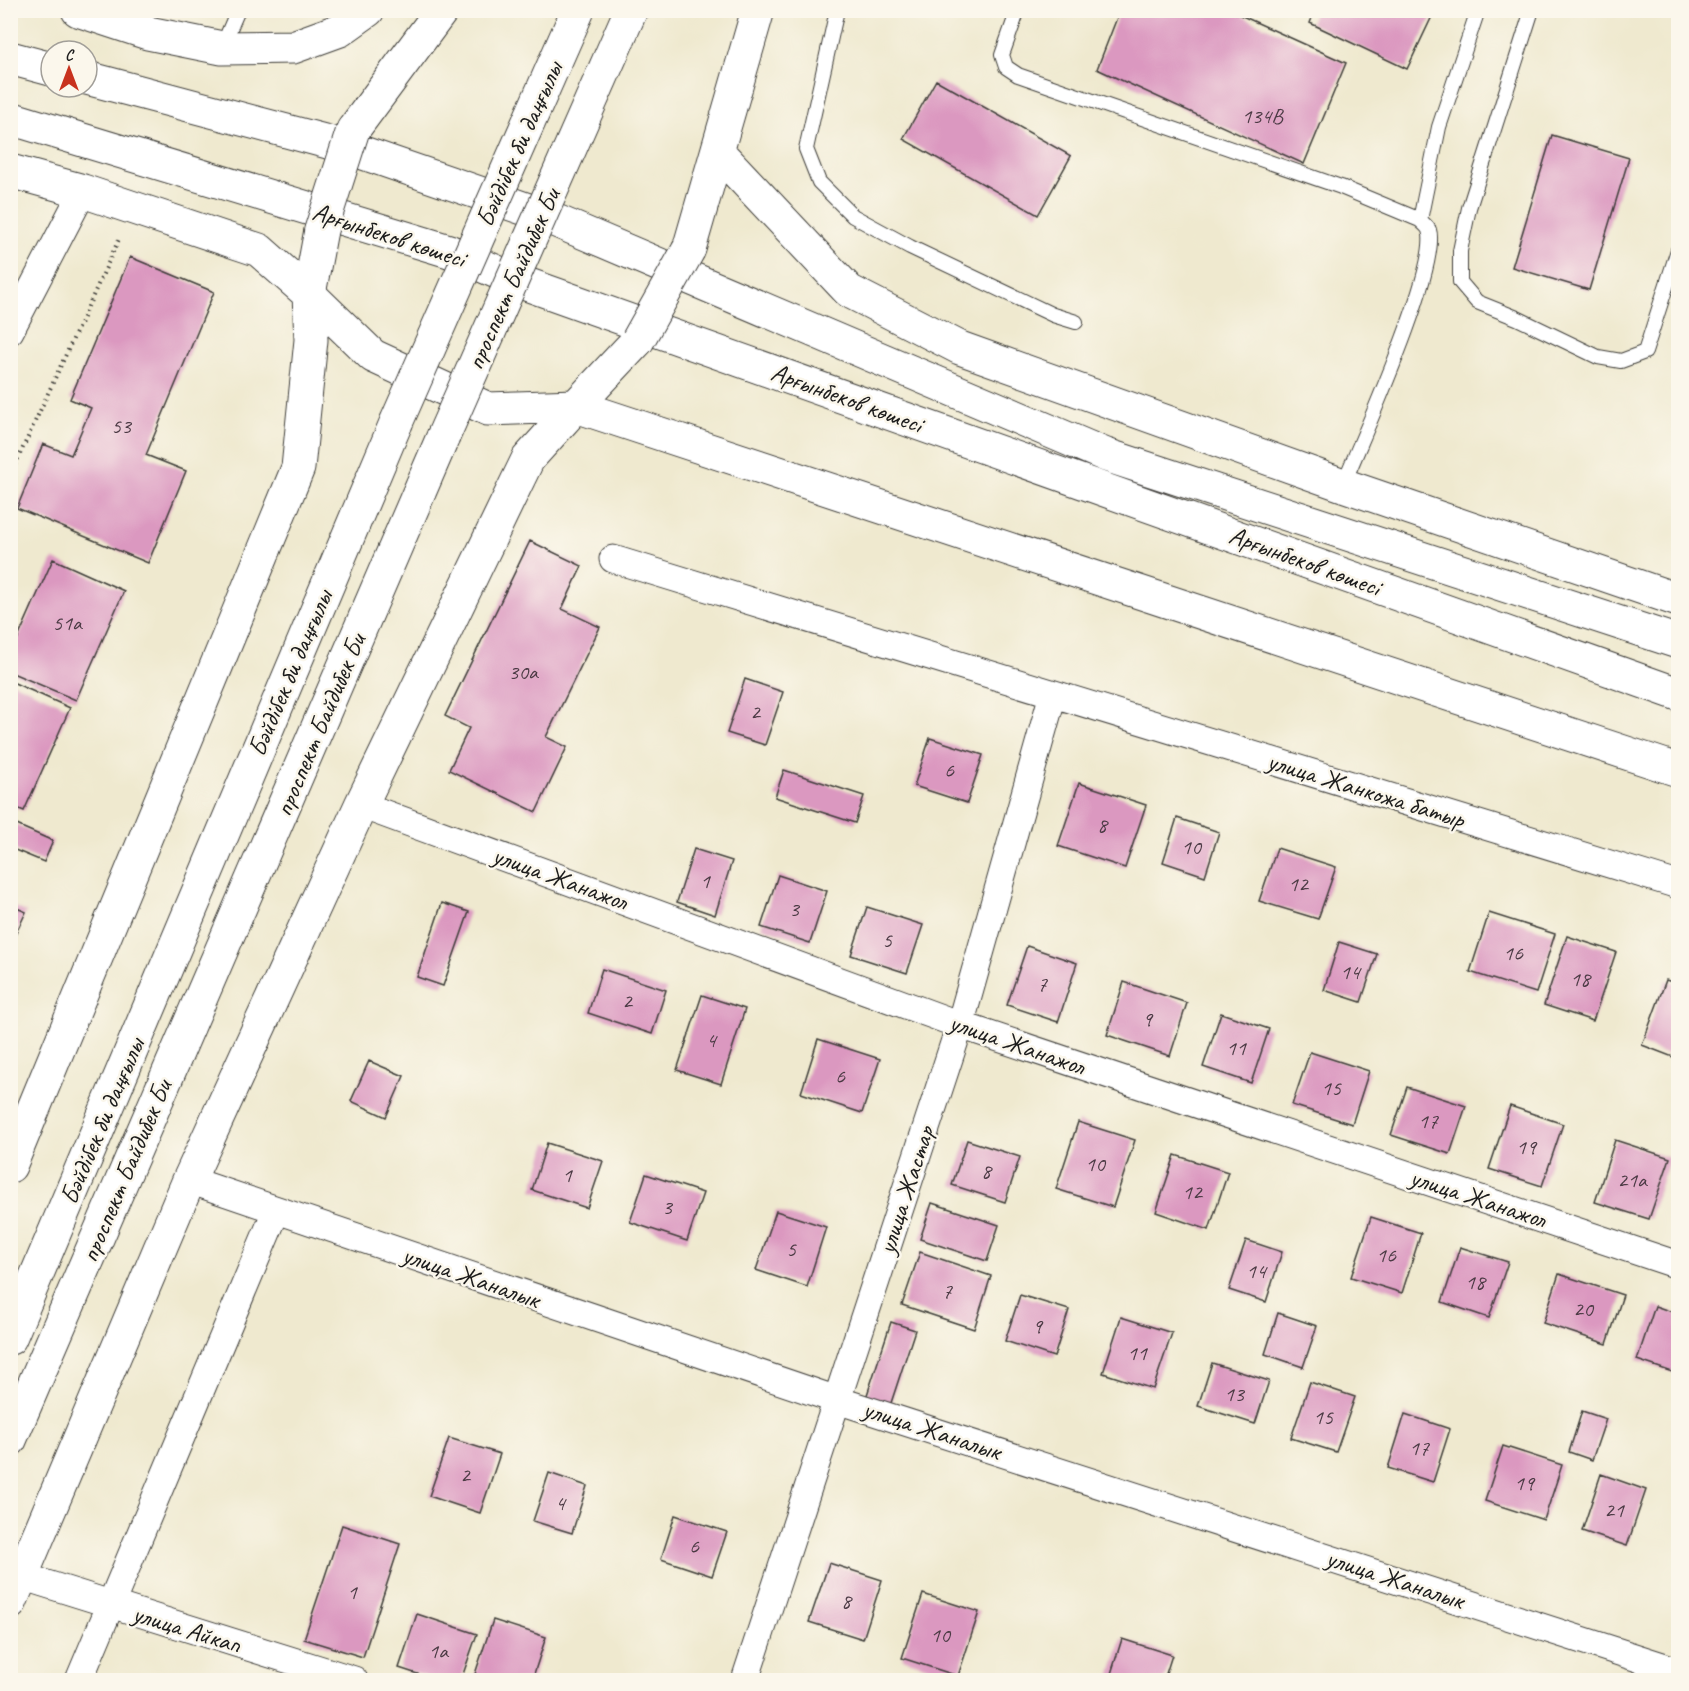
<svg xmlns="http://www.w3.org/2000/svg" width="1689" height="1691" font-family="Caveat,sans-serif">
<rect width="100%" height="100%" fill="#fbf7ec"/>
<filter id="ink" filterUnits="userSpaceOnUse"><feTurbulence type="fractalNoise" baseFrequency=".0167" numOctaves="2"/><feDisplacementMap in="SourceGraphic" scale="12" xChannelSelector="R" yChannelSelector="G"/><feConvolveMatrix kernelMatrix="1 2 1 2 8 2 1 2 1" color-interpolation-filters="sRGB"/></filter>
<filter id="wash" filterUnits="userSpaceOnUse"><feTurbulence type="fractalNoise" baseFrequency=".008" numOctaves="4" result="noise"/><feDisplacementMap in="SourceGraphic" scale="24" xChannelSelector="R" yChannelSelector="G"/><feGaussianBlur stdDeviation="1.35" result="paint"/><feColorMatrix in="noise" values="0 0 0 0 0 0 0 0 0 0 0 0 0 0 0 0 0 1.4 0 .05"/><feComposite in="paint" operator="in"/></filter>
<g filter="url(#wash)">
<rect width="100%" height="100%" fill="#efe9cf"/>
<g id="blocks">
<path fill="#db98c0" d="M1120 10H1229L1346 63 1304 164 1097 69Z
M1315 10H1435L1407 69 1310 23Z
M936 80 1071 156 1038 215 903 139Z
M1552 135 1629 158 1589 290 1512 267Z
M130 257 214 292 146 455 186 471 148 563 17 508 43 444 71 455 91 408 70 399Z
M530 541 582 566 562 609 600 627 546 737 567 747 536 812 449 770 469 728 445 716Z
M53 559 124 591 76 700 10 672V656Z
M745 679 783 692 765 745 727 733Z
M10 681 70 708 24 811 10 805Z
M930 738 983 755 967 803 914 786Z
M784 770 864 796 855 823 775 797Z
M1079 783 1146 805 1125 868 1058 846Z
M1177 818 1219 832 1205 876 1163 862Z
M10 822 53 841 44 862 10 848Z
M1277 848 1336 867 1318 919 1259 901Z
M694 849 732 861 715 915 677 902Z
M778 875 827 891 810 943 761 927Z
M442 903 469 912 443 986 417 977Z
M10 905 26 912 10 946Z
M867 907 923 925 907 973 851 955Z
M1489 913 1555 934 1536 993 1470 972Z
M1567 936 1616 952 1593 1021 1544 1005Z
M1339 942 1377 954 1361 1002 1324 990Z
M1027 946 1077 963 1058 1022 1007 1005Z
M602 969 666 990 652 1034 588 1013Z
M1666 980 1678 984V1059L1642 1045Z
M1124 982 1187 1003 1170 1056 1107 1035Z
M702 995 745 1009 721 1084 677 1070Z
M1221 1013 1269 1029 1251 1083 1203 1067Z
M818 1039 880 1059 862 1113 801 1093Z
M1310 1052 1369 1071 1352 1124 1292 1105Z
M369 1061 404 1076 386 1117 351 1101Z
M1407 1087 1466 1106 1450 1154 1391 1135Z
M1510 1106 1563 1124 1542 1186 1489 1169Z
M1078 1122 1135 1140 1113 1207 1056 1189Z
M967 1140 1020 1157 1005 1202 952 1185Z
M1615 1140 1670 1158 1649 1219 1595 1202Z
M547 1143 603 1161 587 1208 532 1190Z
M1175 1155 1228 1172 1209 1230 1156 1212Z
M646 1174 703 1193 687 1241 630 1222Z
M932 1203 999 1225 987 1261 920 1239Z
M776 1211 826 1227 807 1287 756 1270Z
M1371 1217 1421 1233 1402 1293 1351 1277Z
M1246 1240 1282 1252 1266 1302 1229 1290Z
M1460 1247 1508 1262 1489 1318 1442 1302Z
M920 1252 991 1276 974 1329 902 1305Z
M1559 1274 1623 1295 1607 1344 1543 1323Z
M1020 1295 1069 1310 1054 1357 1005 1341Z
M1655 1306 1678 1314V1374L1637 1360Z
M1278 1313 1317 1326 1303 1367 1265 1354Z
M1121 1317 1172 1333 1153 1389 1103 1373Z
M891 1322 915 1330 890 1406 866 1398Z
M1212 1363 1269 1381 1255 1424 1198 1406Z
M1310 1382 1355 1397 1336 1452 1291 1438Z
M1582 1411 1606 1419 1592 1460 1569 1452Z
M1405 1414 1450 1429 1433 1482 1388 1468Z
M449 1438 500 1454 480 1513 429 1496Z
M1503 1446 1562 1465 1544 1520 1485 1501Z
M549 1473 587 1486 572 1533 533 1521Z
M1601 1474 1646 1490 1627 1546 1582 1531Z
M675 1515 727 1532 712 1576 661 1559Z
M342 1525 400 1544 363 1657 304 1639Z
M829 1563 882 1580 863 1639 809 1622Z
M923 1594 979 1612 958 1676 902 1658Z
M417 1614 477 1634 461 1680H436L399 1668Z
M493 1620 546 1637 532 1680H473Z
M1122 1639 1172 1655 1164 1680H1109Z"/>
</g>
</g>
<g filter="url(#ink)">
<use href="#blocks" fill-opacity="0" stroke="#3c3b37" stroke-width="1.5"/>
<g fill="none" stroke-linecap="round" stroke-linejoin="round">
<defs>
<path id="service" d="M837 10 806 149 819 182 853 216 910 247 1053 315 1076 322
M1018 10 1002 55 1006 67 1018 75 1341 187 1420 220C1423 223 1428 227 1429 230 1441 265 1360 443 1343 485
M1532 10 1469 208 1460 251V282L1477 302 1517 318 1598 357 1621 361 1645 352 1678 250
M222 47 238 10
M1420 220 1439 127 1478 10"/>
<path id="minor" d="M10 331 83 191
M613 559 1678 885
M361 805 960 1025 1678 1265
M189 1180 837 1400 1678 1671
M21 1576 354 1680
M79 1680 276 1211
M745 1680 960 1025 1053 694"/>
<path id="primary" d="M78 10 148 33 222 48 293 47 340 30 368 10
M10 58 51 69
M87 78 343 146 540 214 1106 455 1678 642
M10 118 449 251 515 280 1678 694
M353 130 442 10
M718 152 849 291 960 348 1343 485 1678 600
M10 171 83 191 259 250 309 294 311 340 298 468 10 1166
M321 230 309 294 373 356 488 409 576 406 638 340
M689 249 758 10
M10 1338 396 423
M10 1440 443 437
M10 1603 189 1180 361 805 528 459 576 406 1678 770"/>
</defs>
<use href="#service" stroke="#3c3b37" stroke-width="16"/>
<use href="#minor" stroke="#3c3b37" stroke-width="29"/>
<use href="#primary" stroke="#3c3b37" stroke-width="35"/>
<path stroke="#3c3b37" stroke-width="4" stroke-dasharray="1.5 4.5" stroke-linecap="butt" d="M10 476 120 237"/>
<use href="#service" stroke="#fff" stroke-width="14"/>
<use href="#minor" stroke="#fff" stroke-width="27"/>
<use href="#primary" stroke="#fff" stroke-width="33"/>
<defs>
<path id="primary-bridge" d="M321 230 353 130
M638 340 689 249
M396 423 578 10
M443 437 631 10"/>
</defs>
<use href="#primary-bridge" stroke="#3c3b37" stroke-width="35" stroke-linecap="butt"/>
<use href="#primary-bridge" stroke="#fff" stroke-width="33"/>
</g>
</g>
<g text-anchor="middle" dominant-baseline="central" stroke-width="5" stroke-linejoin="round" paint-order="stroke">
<g font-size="22" fill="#4c3b45">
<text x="1262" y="116">134В</text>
<text x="121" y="426">53</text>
<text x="67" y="623">51а</text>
<text x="523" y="672">30а</text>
<text x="755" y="712">2</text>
<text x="949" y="770">6</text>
<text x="1102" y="825">8</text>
<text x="1191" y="847">10</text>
<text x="705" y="881">1</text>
<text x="1298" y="884">12</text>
<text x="794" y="909">3</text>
<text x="887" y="940">5</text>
<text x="1513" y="953">16</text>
<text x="1350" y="972">14</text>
<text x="1580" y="979">18</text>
<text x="1042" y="984">7</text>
<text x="627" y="1001">2</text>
<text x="1147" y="1019">9</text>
<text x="711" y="1040">4</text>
<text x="1236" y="1048">11</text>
<text x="840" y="1076">6</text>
<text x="1331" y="1088">15</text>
<text x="1428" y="1121">17</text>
<text x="1526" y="1147">19</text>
<text x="1095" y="1164">10</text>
<text x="986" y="1171">8</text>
<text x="567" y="1175">1</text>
<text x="1632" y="1180">21а</text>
<text x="1192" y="1192">12</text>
<text x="667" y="1207">3</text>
<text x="791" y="1249">5</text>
<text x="1386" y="1255">16</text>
<text x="1256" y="1271">14</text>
<text x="1475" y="1282">18</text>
<text x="947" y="1291">7</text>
<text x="1583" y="1309">20</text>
<text x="1037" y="1326">9</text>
<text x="1137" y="1353">11</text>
<text x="1234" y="1394">13</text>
<text x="1323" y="1417">15</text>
<text x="1419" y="1448">17</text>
<text x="465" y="1475">2</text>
<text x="1524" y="1483">19</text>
<text x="560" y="1503">4</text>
<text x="1614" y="1510">21</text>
<text x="694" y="1546">6</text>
<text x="352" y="1592">1</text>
<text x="846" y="1601">8</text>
<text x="940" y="1635">10</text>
<text x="438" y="1651">1а</text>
</g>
<g font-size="26" fill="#1c1c1c" stroke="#fbf7ec">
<text transform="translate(519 144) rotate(-66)">Бәйдібек би даңғылы</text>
<text transform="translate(389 235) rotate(18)">Арғынбеков көшесі</text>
<text transform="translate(513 279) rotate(-66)">проспект Байдибек Би</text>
<text transform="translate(847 398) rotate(20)">Арғынбеков көшесі</text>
<text transform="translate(1305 561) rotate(20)">Арғынбеков көшесі</text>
<text transform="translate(290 673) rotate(-67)">Бәйдібек би даңғылы</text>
<text transform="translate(320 725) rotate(-67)">проспект Байдибек Би</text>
<text transform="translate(1366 790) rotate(17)">улица Жанкожа батыр</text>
<text transform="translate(560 878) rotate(20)">улица Жанажол</text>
<text transform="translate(1017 1044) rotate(19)">улица Жанажол</text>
<text transform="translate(102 1121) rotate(-67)">Бәйдібек би даңғылы</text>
<text transform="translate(126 1171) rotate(-67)">проспект Байдибек Би</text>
<text transform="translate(906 1190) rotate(-72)">улица Жастар</text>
<text transform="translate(1478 1198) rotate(18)">улица Жанажол</text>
<text transform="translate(471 1277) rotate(19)">улица Жаналык</text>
<text transform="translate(932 1430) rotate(18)">улица Жаналык</text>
<text transform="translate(1395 1579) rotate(18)">улица Жаналык</text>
<text transform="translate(187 1629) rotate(17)">улица Айкап</text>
</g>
</g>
<rect width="1689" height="1691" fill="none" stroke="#fbf7ec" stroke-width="36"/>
<g transform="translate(69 69)"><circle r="28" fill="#fbf7ec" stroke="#a29f99" stroke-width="1.5"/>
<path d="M0-4.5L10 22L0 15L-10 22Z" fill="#c8321e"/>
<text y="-9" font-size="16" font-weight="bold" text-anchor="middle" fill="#1c1c1c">С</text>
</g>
</svg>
